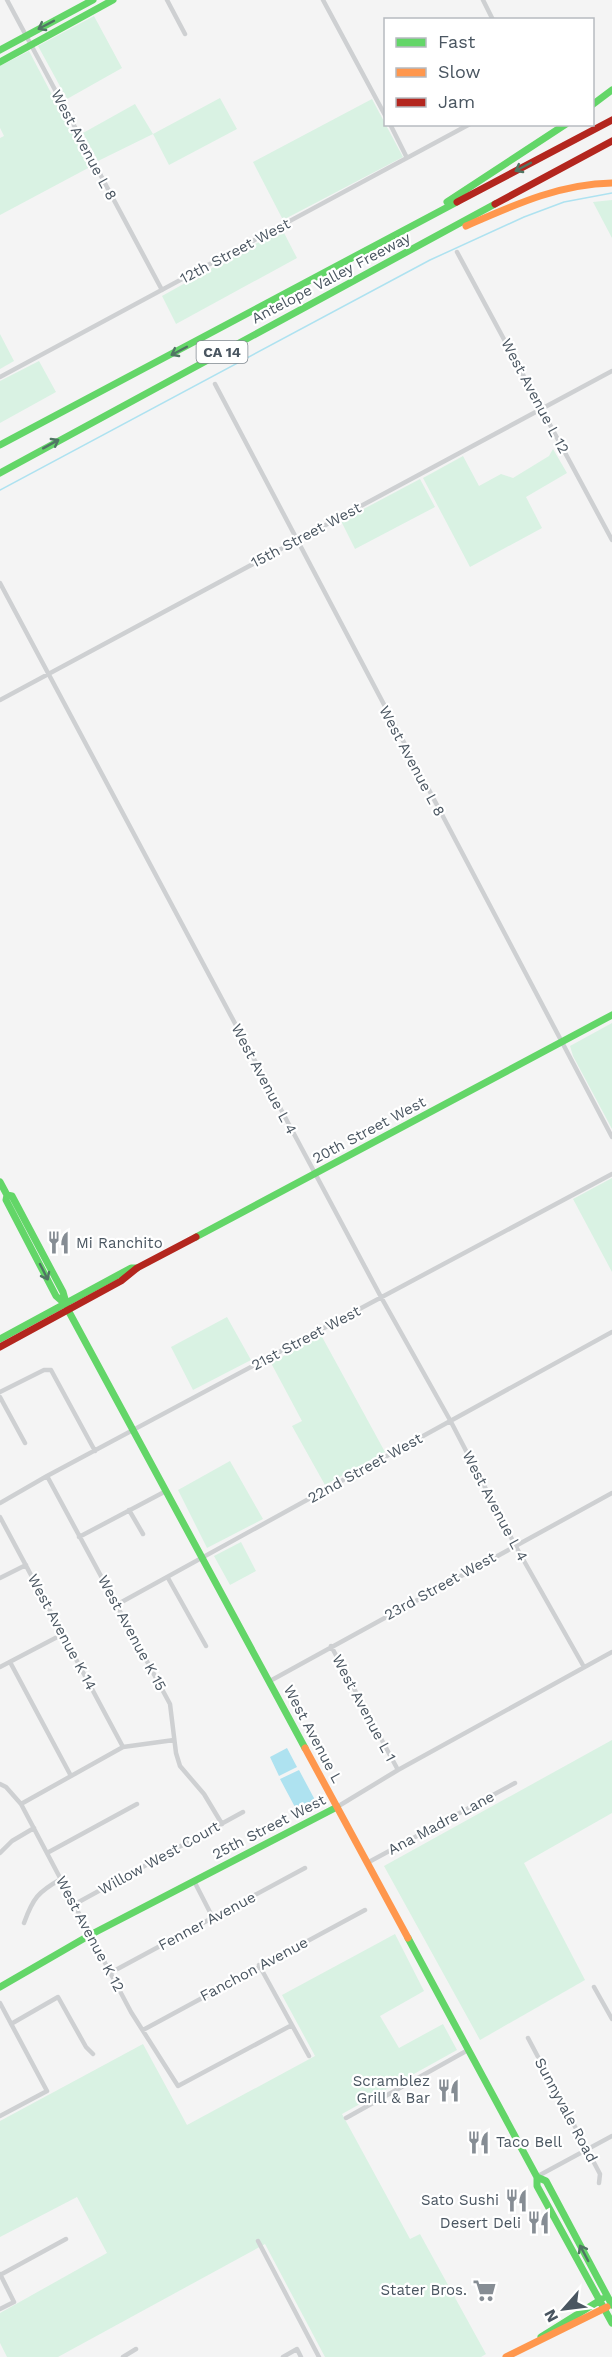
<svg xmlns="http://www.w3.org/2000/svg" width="612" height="2357" font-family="'Work Sans',sans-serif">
<rect width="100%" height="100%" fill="#f4f4f4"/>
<path fill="#d9f2e3" d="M94 16 122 68 67 99 38 46Z
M29 51 90 167 0 215V138L4 136 0 128V66Z
M220 98 237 129 169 165 153 134 98 161 83 133 135 104 153 134Z
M372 99 403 157 283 220 253 162Z
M612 200V238L593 202Z
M282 229 297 258 176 324 162 296Z
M0 334 14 361 0 369Z
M39 361 56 392 0 423V381Z
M553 449 567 473 526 497 542 528 470 567 423 478 463 456 479 486 501 474 513 478 549 456Z
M420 479 435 507 355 549 341 521Z
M612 1023V1129L573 1056 570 1046Z
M612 1178V1272L573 1199Z
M227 1317 251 1360 193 1390 171 1347Z
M321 1335 385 1452 325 1485 292 1426 302 1421 271 1363Z
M230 1461 263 1519 207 1548 178 1490Z
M241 1542 256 1571 230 1585 214 1556Z
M612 1740V1813L524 1863 585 1980 480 2040 384 1866Z
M395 1934 424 1991 380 2016 399 2048 443 2024 457 2050 342 2114 410 2239 420 2234 486 2354 481 2357H325L265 2244 58 2357H7L0 2343V2313L107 2253 77 2197 0 2237V2121L143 2044 187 2125 315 2056 282 1995Z"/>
<path fill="#aee2f0" d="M287 1748 297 1767 279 1776 270 1757Z
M299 1770 315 1800 296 1809 280 1779Z"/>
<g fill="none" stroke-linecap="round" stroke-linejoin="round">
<path stroke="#aee2f0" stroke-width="1.5" d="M0 490 430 260 524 217 564 202 612 193"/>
<path stroke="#ced0d2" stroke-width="4.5" d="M7 0 162 290
M167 0 185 34
M323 0 386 117
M483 0 493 20
M390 124 407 158
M457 252 612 540
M0 377 470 124
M215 384 612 1137
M0 583 381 1297 450 1420 515 1545 584 1667
M0 700 612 371
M0 1392 44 1370H51L95 1451
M0 1397 25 1443
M47 1476 170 1704 176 1753 180 1766 204 1794 222 1824
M0 1503 47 1476 612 1174
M129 1510 143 1534
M0 1517 123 1747
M79 1537 166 1491
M0 1578 26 1565
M168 1578 206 1646
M118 1604 612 1332
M331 1646 398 1770
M10 1662 71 1776
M0 1667 63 1634
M270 1681 612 1493
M0 1784 6 1787 21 1804 131 2012 178 2086 292 2025
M21 1804 123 1747 174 1740
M337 1807 398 1770 612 1652
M0 1853 12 1841 34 1828
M47 1853 137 1804
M367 1863 515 1783
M194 1881 213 1918
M75 1904 243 1812
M24 1923C33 1898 38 1892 61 1879
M259 1965 309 2056
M110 1973 305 1868
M594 1987 612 2019
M0 2003 47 2091 0 2116
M11 2024 58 1997 86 2047 93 2054
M143 2030 365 1910
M528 2038 600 2174 599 2183
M346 2118 468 2050
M538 2176 612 2136
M258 2241 319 2357
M0 2274 14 2302 0 2309
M0 2275 66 2239
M123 2357 136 2349
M283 2357 297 2349 301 2357"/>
<path stroke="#63d668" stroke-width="7" d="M0 50 93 0
M0 62 113 0
M592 105 612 90
M447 202 566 124
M0 445 457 202
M0 473 495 204
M0 1182 7 1195 6 1200 56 1296 65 1304
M7 1195 12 1196 63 1292 68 1310 305 1748
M196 1237 612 1015
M0 1339 131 1268H137
M408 1938 537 2177V2186L612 2323
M0 1987 90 1935 337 1807
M537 2177 546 2181 612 2305
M541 2337 602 2299"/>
<path stroke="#ff974d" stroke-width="7" d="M466 226C514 205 559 184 612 183
M305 1748 408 1938
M506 2357 607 2307"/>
<path stroke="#b3261e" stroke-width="7" d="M457 202 612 120
M495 204 612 141
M0 1347 121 1281 137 1268 196 1237"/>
</g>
<defs><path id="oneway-shaft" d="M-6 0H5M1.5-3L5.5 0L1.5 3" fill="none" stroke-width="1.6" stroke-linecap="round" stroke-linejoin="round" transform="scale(1.5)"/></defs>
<g stroke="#507663">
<use href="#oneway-shaft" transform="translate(46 25) rotate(152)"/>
<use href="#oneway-shaft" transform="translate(523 167) rotate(152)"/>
<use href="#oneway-shaft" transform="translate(179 351) rotate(152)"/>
<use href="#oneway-shaft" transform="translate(51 444) rotate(-29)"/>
<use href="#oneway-shaft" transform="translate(44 1272) rotate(63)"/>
<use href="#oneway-shaft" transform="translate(584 2253) rotate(-118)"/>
</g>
<defs>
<symbol id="restaurant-bare" viewBox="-9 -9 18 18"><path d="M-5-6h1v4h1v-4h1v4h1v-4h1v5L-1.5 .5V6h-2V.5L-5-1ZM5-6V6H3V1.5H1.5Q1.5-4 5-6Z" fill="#868d94" stroke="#fff" stroke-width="2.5" paint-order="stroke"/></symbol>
<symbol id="supermarket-bare" viewBox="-9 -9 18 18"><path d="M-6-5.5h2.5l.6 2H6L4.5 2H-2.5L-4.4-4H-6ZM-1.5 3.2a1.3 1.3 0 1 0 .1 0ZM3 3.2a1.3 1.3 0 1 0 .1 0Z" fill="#868d94" stroke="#fff" stroke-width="2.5" paint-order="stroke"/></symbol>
</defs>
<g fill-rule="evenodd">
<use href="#restaurant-bare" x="42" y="1226" width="33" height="33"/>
<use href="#restaurant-bare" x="432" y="2074" width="33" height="33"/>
<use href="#restaurant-bare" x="462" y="2126" width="33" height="33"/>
<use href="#restaurant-bare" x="500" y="2184" width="33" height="33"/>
<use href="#restaurant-bare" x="522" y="2206" width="33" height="33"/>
<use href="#supermarket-bare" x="468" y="2274" width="33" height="33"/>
</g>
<g text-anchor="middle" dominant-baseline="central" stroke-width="4.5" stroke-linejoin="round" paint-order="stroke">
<rect fill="#fff" stroke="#808990" stroke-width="1.5" x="196.5" y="341" width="51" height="22" rx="4.5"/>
<g font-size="14" font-weight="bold" fill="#4a5661">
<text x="222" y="352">CA 14</text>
</g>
<g font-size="15" fill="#4a5661" stroke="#fff">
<text transform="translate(84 145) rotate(62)">West Avenue L 8</text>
<text transform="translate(235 251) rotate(-28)">12th Street West</text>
<text transform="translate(331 278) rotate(-28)">Antelope Valley Freeway</text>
<text transform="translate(535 396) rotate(62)">West Avenue L 12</text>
<text transform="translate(306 535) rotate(-28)">15th Street West</text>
<text transform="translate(412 761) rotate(62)">West Avenue L 8</text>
<text transform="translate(264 1079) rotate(62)">West Avenue L 4</text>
<text transform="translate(369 1130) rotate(-28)">20th Street West</text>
<text transform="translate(306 1338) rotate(-28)">21st Street West</text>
<text transform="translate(365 1468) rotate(-29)">22nd Street West</text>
<text transform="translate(495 1506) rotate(62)">West Avenue L 4</text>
<text transform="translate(440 1586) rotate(-29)">23rd Street West</text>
<text transform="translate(62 1632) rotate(62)">West Avenue K 14</text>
<text transform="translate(132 1633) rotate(62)">West Avenue K 15</text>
<text transform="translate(364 1708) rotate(62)">West Avenue L 1</text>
<text transform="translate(313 1734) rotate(62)">West Avenue L</text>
<text transform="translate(441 1823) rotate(-28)">Ana Madre Lane</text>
<text transform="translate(269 1827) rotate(-27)">25th Street West</text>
<text transform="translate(159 1858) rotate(-29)">Willow West Court</text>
<text transform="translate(207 1921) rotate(-28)">Fenner Avenue</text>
<text transform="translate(90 1934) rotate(62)">West Avenue K 12</text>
<text transform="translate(254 1969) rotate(-28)">Fanchon Avenue</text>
<text transform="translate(566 2110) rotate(62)">Sunnyvale Road</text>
</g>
<g font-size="15" fill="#4a5661" stroke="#fff" text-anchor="end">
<text x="76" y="1243" text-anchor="start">Mi Ranchito</text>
<text x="430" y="2081">Scramblez<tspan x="430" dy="17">Grill &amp; Bar</tspan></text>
<text x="496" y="2142" text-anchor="start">Taco Bell</text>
<text x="499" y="2200">Sato Sushi</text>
<text x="521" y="2223">Desert Deli</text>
<text x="467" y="2290">Stater Bros.</text>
</g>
</g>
<rect x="384" y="18" width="210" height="108" fill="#ffffff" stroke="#b7bbc0" stroke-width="1.5"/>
<rect x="396" y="38" width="30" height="9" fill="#63d668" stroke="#b7bbc0" stroke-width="1.5"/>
<text x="438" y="48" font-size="18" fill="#4a5661">Fast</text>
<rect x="396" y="68" width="30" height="9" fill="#ff974d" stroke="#b7bbc0" stroke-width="1.5"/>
<text x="438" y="78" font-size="18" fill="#4a5661">Slow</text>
<rect x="396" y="98" width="30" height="9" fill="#b3261e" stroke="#b7bbc0" stroke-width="1.5"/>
<text x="438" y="108" font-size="18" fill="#4a5661">Jam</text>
<g transform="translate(564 2309) rotate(242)" stroke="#ffffff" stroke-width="4.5" paint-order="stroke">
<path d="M0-4.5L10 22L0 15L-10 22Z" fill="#4a5661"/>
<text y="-9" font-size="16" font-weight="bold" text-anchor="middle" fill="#4a5661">N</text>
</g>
</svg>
